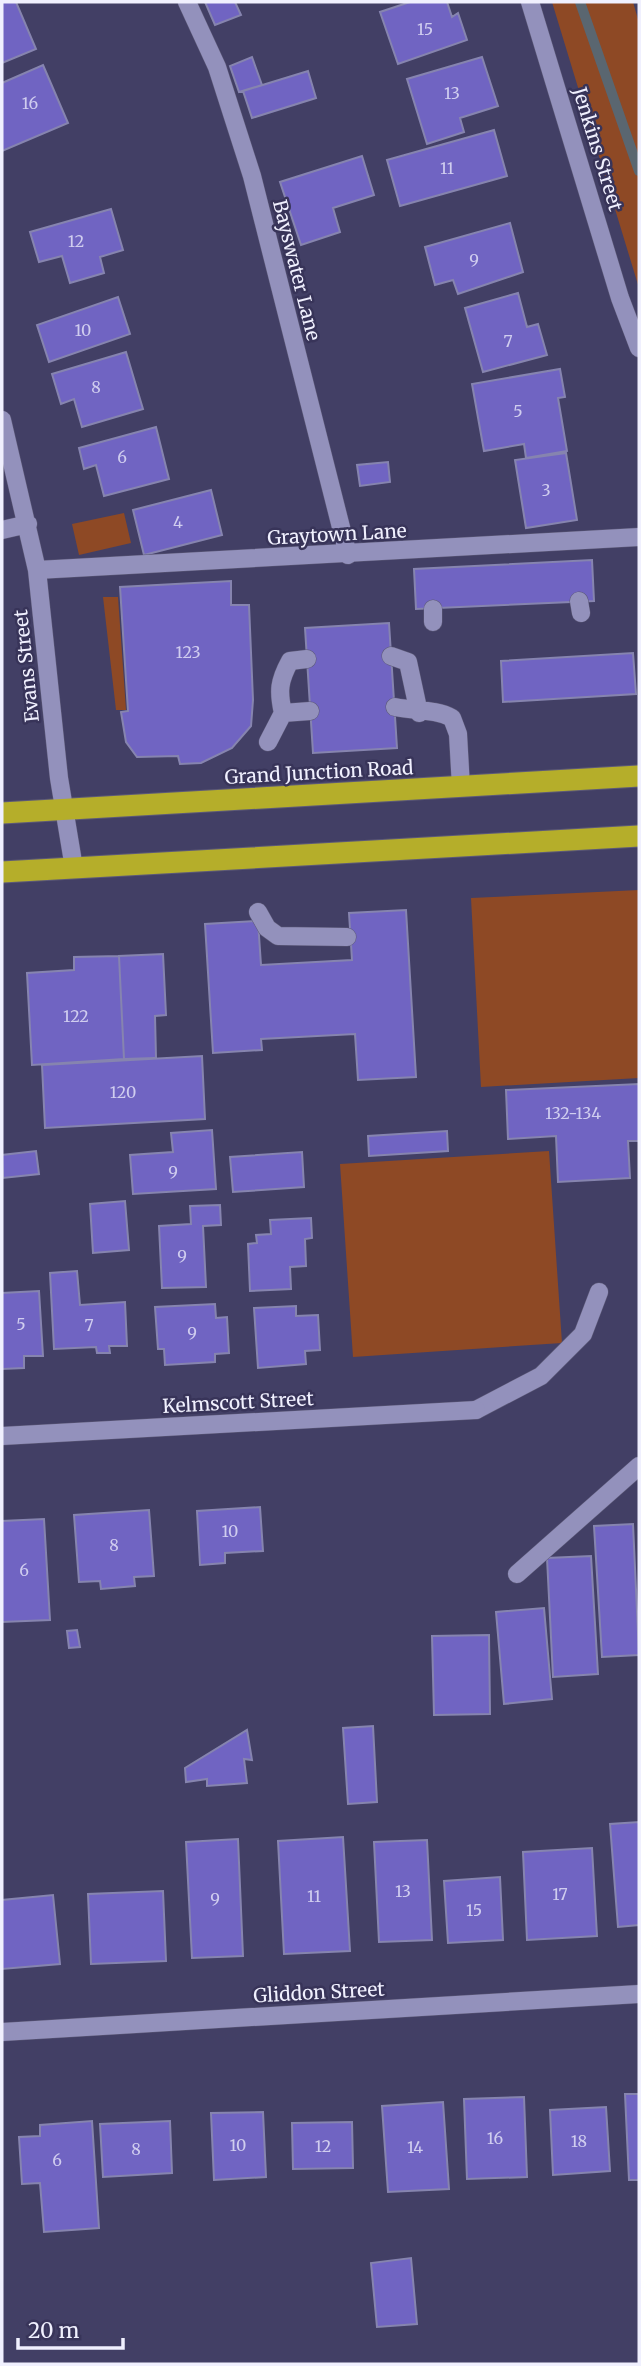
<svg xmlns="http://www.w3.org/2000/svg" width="641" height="2366" font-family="Merriweather,serif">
<rect width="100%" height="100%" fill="#423f65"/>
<path fill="#8e4925" d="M552 2H633L639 23V288Z
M124 513 131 543 79 555 72 524Z
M103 597H118L126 710H116Z
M639 890V1078L481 1087 471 898Z
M549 1151 562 1343 353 1357 340 1164Z"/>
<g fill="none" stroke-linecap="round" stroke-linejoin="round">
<path stroke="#5a6670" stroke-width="10" d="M580 2 639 171"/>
</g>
<path fill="#7064c2" stroke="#8684af" stroke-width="2" d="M2 2H16L36 49 2 63Z
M205 2H235L241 15 215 25Z
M410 2H447L452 17 458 13 467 40 398 64 380 12Z
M252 57 262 85 239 92 230 66Z
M482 57 498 106 460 118 464 132 427 144 407 79Z
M43 65 68 123 2 151V83Z
M308 71 316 98 252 118 243 91Z
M494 130 507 176 400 206 387 160Z
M362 156 374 195 333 208 340 232 301 245 280 182Z
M111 209 123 250 100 257 104 273 70 283 62 256 39 262 30 232Z
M510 223 523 272 458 294 453 280 435 285 425 247Z
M518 293 527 327 538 324 547 355 483 372 465 308Z
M118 297 130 334 49 362 37 325Z
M126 352 143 409 82 427 74 399 61 404 52 374Z
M560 369 565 397 558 398 567 451 526 458 524 444 484 451 472 384Z
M156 427 169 479 104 496 96 465 84 469 79 448Z
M566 453 577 520 526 528 515 460Z
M388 462 390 482 360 486 357 465Z
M211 490 222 535 144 555 133 510Z
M592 560 594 601 416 609 414 569Z
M231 581V605H249L253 700 251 726 232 748 201 763 180 764 178 756 137 757 126 742 121 712 128 711 120 587Z
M389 623 397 748 313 753 305 628Z
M633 653 636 694 503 702 501 661Z
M406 910 416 1077 358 1080 355 1034 261 1039 262 1050 213 1053 205 924 258 921 261 965 352 960 349 913Z
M163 954 166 1015 155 1016 156 1058 124 1059 119 956Z
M119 956 124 1059 32 1065 27 973 74 970V957Z
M202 1056 205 1119 45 1128 42 1065Z
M639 1084V1141H628L630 1178 558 1182 556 1136 508 1139 506 1090Z
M212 1130 216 1189 133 1194 130 1155 173 1152 171 1133Z
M447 1131 448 1151 369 1156 368 1136Z
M36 1151 39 1174 3 1178 2 1155Z
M302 1152 304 1187 233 1192 230 1157Z
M125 1201 129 1250 93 1253 90 1204Z
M220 1205 221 1225 203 1226 206 1287 162 1288 159 1226 191 1224 190 1206Z
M311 1218 312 1238 305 1239 306 1266 290 1267 291 1289 250 1291 248 1244 257 1243 256 1235 271 1234 270 1220Z
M77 1271 80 1305 125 1302 127 1346H109L110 1353H97L96 1347 54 1349 50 1273Z
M39 1291 43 1356H24V1368L2 1369V1293Z
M215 1304 216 1318 227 1317 229 1353 215 1354V1362L165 1365 164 1349H158L155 1307Z
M296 1306V1316L318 1315 320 1350 305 1351 306 1364 258 1368 254 1308Z
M260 1507 263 1551 225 1553V1563L200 1565 197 1511Z
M149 1510 154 1576 134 1577 135 1586 101 1589 100 1581 79 1582 74 1515Z
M44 1519 50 1620 2 1622V1521Z
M633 1524 639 1655 602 1657 594 1526Z
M591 1556 598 1674 553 1677 547 1558Z
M544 1608 552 1699 504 1704 496 1612Z
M77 1630 80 1647 69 1648 67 1631Z
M489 1635 490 1714 434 1715 432 1636Z
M373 1726 377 1802 348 1804 343 1728Z
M247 1730 252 1760 244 1759 247 1783 207 1786V1779L186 1782 185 1768Z
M639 1822V1925L618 1927 610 1824Z
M343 1837 350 1951 284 1954 278 1841Z
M238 1839 243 1956 192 1958 186 1842Z
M427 1840 432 1940 379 1942 374 1842Z
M592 1848 597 1936 527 1940 523 1852Z
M500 1877 503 1940 448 1943 444 1881Z
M163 1891 166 1961 91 1964 88 1894Z
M53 1895 60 1964 2 1969V1900Z
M625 2094H639V2180H629Z
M524 2097 527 2177 467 2179 464 2099Z
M443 2102 449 2189 388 2192 382 2106Z
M606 2107 610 2171 553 2175 550 2110Z
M263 2112 266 2177 214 2180 211 2113Z
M92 2121 99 2228 44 2232 40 2183 22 2184 19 2137 40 2136V2125Z
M170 2121 172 2173 103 2177 100 2124Z
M352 2122 353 2168 293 2169 292 2123Z
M411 2258 417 2324 377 2327 371 2263Z"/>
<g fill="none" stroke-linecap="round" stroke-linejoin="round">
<defs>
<path id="lane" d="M187 2 217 67 252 176 348 555
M579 601 581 613
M433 609V622
M391 656 408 662 419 713
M395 707C414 711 436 709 452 718L458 734 461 787
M283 713C278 691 279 681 290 661L307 659
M268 742 283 713 310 711
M258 912 267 928 278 936 347 937
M476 1410 541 1376 583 1334 599 1292
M517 1574 639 1466"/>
<path id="street" d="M530 2 620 298 639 348
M2 420 37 570 59 778 74 868
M2 530 28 524
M37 570 639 537
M2 1436 476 1410
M2 2032 639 1994"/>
<path id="highway" d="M2 813 639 776
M2 872 639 836"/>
</defs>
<use href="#lane" stroke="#5d5a78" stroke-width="19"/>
<use href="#street" stroke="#5d5a78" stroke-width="19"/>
<use href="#highway" stroke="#5d5a78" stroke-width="23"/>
<use href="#lane" stroke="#9391bc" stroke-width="18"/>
<use href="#street" stroke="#9391bc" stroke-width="18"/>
<use href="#highway" stroke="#b5ae2a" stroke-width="21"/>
</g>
<g text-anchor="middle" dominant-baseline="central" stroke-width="5" stroke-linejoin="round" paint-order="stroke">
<g font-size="16" fill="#d0cdef">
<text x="425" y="29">15</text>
<text x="452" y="93">13</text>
<text x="30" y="103">16</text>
<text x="447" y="168">11</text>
<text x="76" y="241">12</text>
<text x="474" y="260">9</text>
<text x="83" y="330">10</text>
<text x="508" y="341">7</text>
<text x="96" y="387">8</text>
<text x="518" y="411">5</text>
<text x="122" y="457">6</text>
<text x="546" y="490">3</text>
<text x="178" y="522">4</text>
<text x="188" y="652">123</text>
<text x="76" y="1016">122</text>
<text x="123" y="1092">120</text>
<text x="573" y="1113">132-134</text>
<text x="173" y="1172">9</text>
<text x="182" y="1256">9</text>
<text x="21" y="1324">5</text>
<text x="89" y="1325">7</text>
<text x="192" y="1333">9</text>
<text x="230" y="1531">10</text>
<text x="114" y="1545">8</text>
<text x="24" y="1570">6</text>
<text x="403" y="1891">13</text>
<text x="560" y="1894">17</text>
<text x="314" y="1896">11</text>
<text x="215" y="1899">9</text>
<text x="474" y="1910">15</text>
<text x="495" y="2138">16</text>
<text x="579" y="2141">18</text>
<text x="238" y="2145">10</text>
<text x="323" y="2146">12</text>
<text x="415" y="2147">14</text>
<text x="136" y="2149">8</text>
<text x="57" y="2160">6</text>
</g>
<g font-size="19" fill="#f0f0fe" stroke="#383459">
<text transform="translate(598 149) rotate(73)">Jenkins Street</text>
<text transform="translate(297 270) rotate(76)">Bayswater Lane</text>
<text transform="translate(337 534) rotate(-3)">Graytown Lane</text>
<text transform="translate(26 666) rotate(-96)">Evans Street</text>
<text transform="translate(319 772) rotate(-3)">Grand Junction Road</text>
<text transform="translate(238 1402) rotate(-3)">Kelmscott Street</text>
<text transform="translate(319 1992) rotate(-3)">Gliddon Street</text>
</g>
</g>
<rect width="641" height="2366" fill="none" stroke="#f0f0fe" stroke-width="7"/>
<path d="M18 2338v10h105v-10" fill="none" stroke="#f0f0fe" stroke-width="3.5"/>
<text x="28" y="2338" font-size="21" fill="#f0f0fe" stroke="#383459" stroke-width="5" paint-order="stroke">20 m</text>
</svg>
